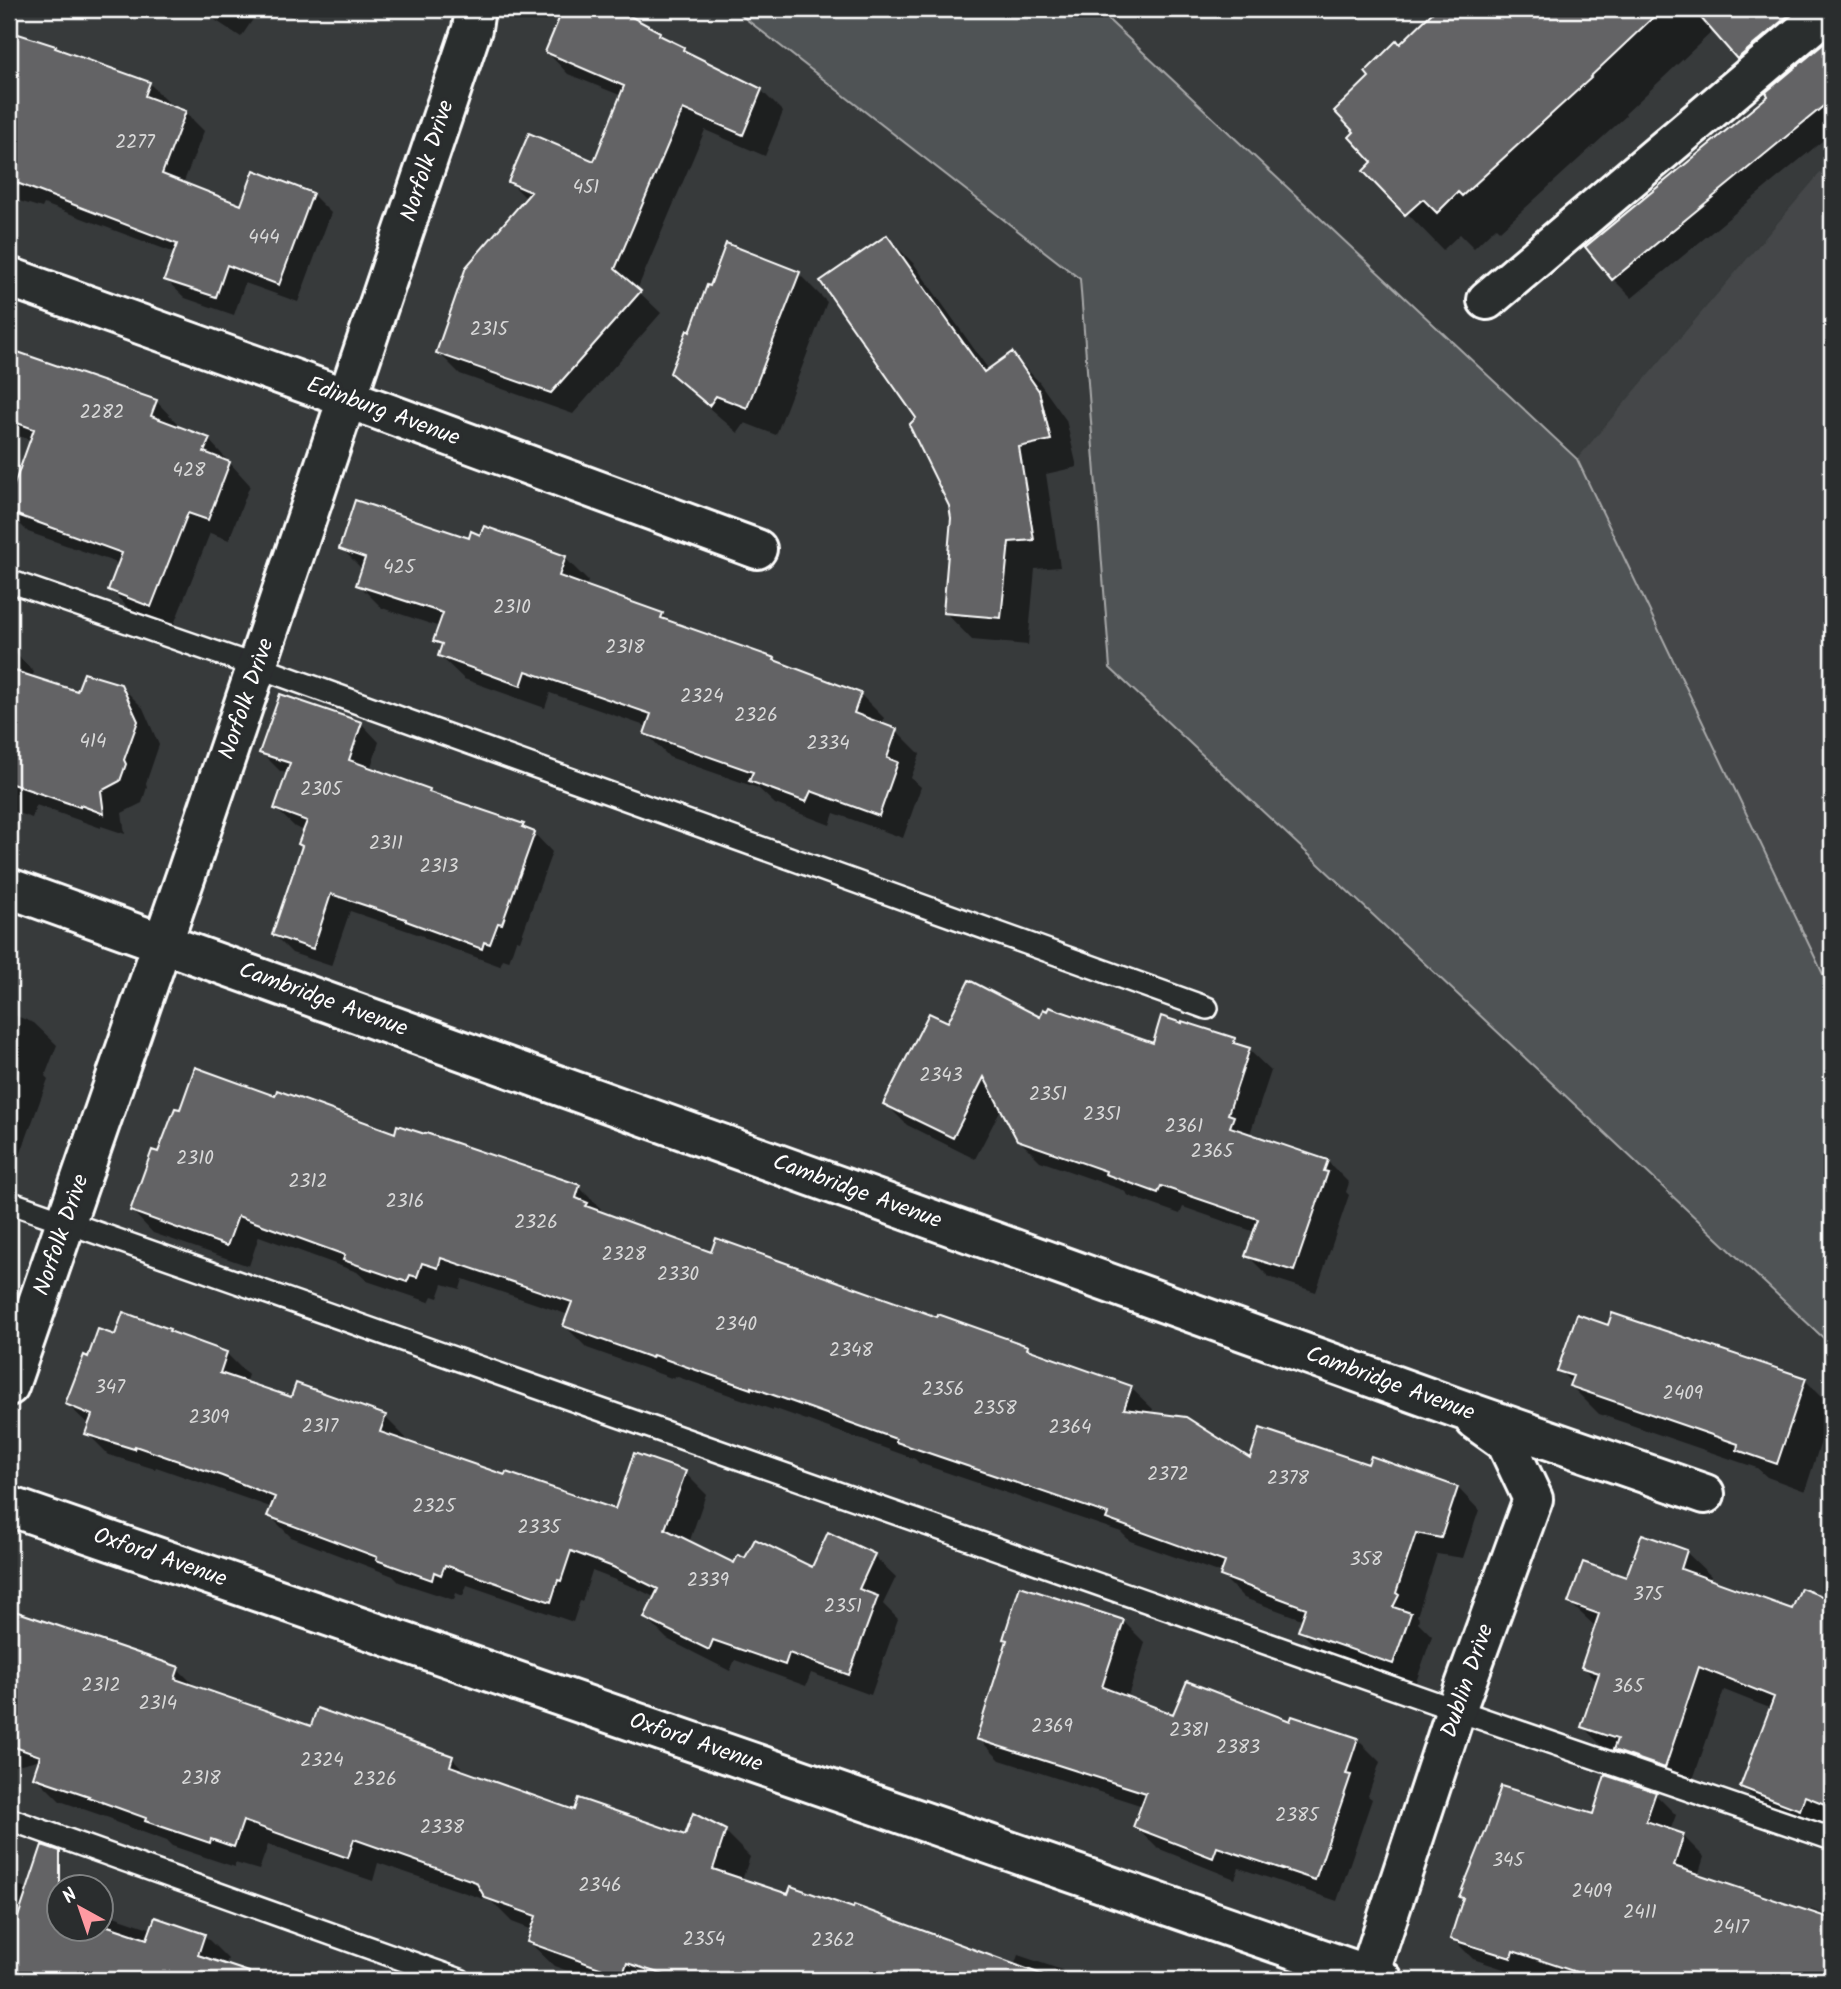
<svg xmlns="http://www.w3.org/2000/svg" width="1841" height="1989" font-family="Kalam,sans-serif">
<rect width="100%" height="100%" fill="#373a3b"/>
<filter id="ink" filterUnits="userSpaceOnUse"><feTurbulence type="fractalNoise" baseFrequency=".0143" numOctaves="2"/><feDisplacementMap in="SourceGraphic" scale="14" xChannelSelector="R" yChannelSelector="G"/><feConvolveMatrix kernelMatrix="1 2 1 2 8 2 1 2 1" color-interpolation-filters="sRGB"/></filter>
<g filter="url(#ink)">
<path fill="#444748" d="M1832 159V993L1577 459Z"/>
<path fill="#505354" stroke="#a8a9aa" stroke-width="2" d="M733 9H1097L1577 459 1832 993V1346L1110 668 1080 279Z"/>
<path fill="#0007" d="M198 9H206L219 18 221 15 212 9H260L241 37Z
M280 9H300L294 18Z
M565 9H613L659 34 666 41 683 49 689 56 761 90 783 112 765 156 705 130 637 290 661 313 573 414 460 374 438 352 527 199 510 182 595 163 622 96 568 74 547 52Z
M1438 9H1801L1832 45 1829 48 1832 51V133L1632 298 1613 279 1771 96V90L1738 58 1714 30 1625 114 1626 116 1500 231 1496 227 1474 248 1460 234 1443 250 1366 171 1375 162 1357 132 1400 46Z
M9 33 55 47 59 51 149 83 168 102 166 105 185 112 204 131 183 184 242 207 312 194 331 213 298 302 245 283 234 315 185 298 166 280 175 253 44 204 42 208 9 198Z
M887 237 914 264 989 370 1012 354 1039 382 1066 420 1077 467 1046 474 1060 567 1035 569 1028 645 972 640 945 612 953 518 951 505 919 419Z
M799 274 827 302 776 435 745 423 738 433 701 401 672 372 691 335Z
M9 349 156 401 177 423 175 427 209 440 250 485 229 540 210 533 173 627 131 611 110 589 120 564 28 532 9 513V504L31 440 9 433Z
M470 540 565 558 588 581 586 587 662 614 671 623 774 659 778 664 860 694 884 718 881 725 897 731 920 754 911 778 921 787 903 838 834 813 830 825 775 804 758 788 669 757 646 733 648 727 550 693 545 708 464 679 440 656 443 648 435 641 440 627 382 608 358 584 363 570 341 548Z
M9 649 12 650 34 672 32 678 78 694 120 685 143 708 159 745 146 783 147 787 142 803 122 813 125 834 101 826V828L36 805 32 818 9 810Z
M361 723 379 742 370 770 429 791 433 795 523 825 529 832 534 833 552 852 520 941 516 940 509 961 503 959 500 966 426 939 423 936 350 911 331 966 292 953 274 935 303 847 305 831 295 827 276 809 288 774 280 771 261 752Z
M9 1013 34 1023 57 1045 45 1076 48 1079 18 1161 9 1157Z
M1041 1019 1154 1045 1234 1040 1242 1047 1249 1050 1271 1071 1250 1134 1327 1161 1349 1183 1346 1192 1349 1195 1316 1292 1269 1277 1247 1255 1255 1232 1183 1207 1180 1214 1129 1196 1123 1190 1040 1161 1018 1139 1002 1107 975 1159 907 1125 885 1103 948 1025Z
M276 1098 396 1135 579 1187 601 1209 599 1213 713 1254 938 1319 1027 1348 1032 1353 1131 1388 1153 1409 1151 1415 1251 1461 1369 1466 1458 1488 1479 1510 1463 1558 1437 1554 1417 1616 1419 1618 1418 1622 1432 1636 1415 1685 1322 1653 1300 1631 1304 1620 1244 1598 1222 1576 1223 1574 1130 1541 1121 1532 919 1463 915 1459 773 1408V1410L675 1376 674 1379 587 1348 565 1326 569 1315 463 1279 460 1289 443 1284 438 1298 432 1296 429 1302 367 1281 357 1272 259 1236 249 1266 153 1233 132 1211 159 1154Z
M1609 1327 1805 1380 1832 1407 1805 1491 1767 1477 1757 1468 1599 1414 1571 1386 1572 1383 1559 1370Z
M169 1330 173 1334 226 1353 248 1375 245 1383 292 1399 385 1417 406 1438 405 1442 616 1512 685 1473 706 1494 689 1543 735 1565 813 1570 829 1535 874 1556 896 1577 883 1604 898 1619 871 1695 811 1673 806 1686 735 1660 730 1671 667 1639 646 1618 656 1598 636 1588 592 1571 582 1602 580 1601 573 1622 467 1585 463 1596 456 1593 454 1600 399 1582 393 1576 291 1537 270 1516 273 1508 156 1467 155 1469 109 1455 87 1433 90 1426 67 1404 89 1359 116 1337Z
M1686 1552 1711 1576 1709 1581 1793 1611 1802 1590 1832 1602V1821L1830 1819 1824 1833 1766 1811 1742 1786 1772 1709 1724 1690 1689 1791 1607 1751 1583 1727 1598 1682 1583 1667 1597 1628 1570 1603 1628 1579Z
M9 1610 178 1669 198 1689 312 1728 452 1758 469 1775 575 1812 686 1837 725 1832 750 1857 742 1880 1014 1966 1018 1955 1062 1970 1072 1980H593L554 1966 529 1942 533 1930 512 1922 492 1902 378 1863 373 1881 268 1845 259 1870 235 1863V1867L172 1846 167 1841 115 1822 112 1819 60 1801 35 1776 41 1759 9 1767Z
M1123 1621 1145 1643 1127 1699 1174 1717 1291 1724 1293 1719 1358 1740 1380 1762 1368 1796 1372 1799 1337 1901 1239 1868 1235 1879 1157 1848 1135 1826 1143 1806 1000 1760 978 1738Z
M1655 1794 1676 1815 1670 1831 1683 1836 1704 1857 1698 1876 1808 1913 1810 1909 1832 1917V1980H1561L1533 1971 1531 1978 1473 1959 1452 1938 1464 1900 1461 1897 1594 1816Z
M9 1882 29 1889 60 1930H102V1912L152 1929 204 1935 228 1959 225 1965 270 1980H9Z"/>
<path fill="#636465" stroke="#fff" stroke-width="2" d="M563 9H617L660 32 659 35 684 47 683 50 762 89 743 135 683 109 615 269 641 291 551 393 436 353 466 267 531 192 508 182 529 133 594 161 624 86 545 52Z
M1436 9H1662L1590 77 1591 78 1462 196 1458 192 1437 213 1423 199 1405 215 1363 171 1372 162 1349 137 1354 132 1334 111 1369 77 1365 72 1397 40 1400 44Z
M1693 9H1796L1737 59Z
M9 31 56 46 55 48 150 82 145 96 186 111 162 174 241 205 254 170 313 193 279 285 227 265 216 297 164 280 177 244 9 180Z
M1827 41 1832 48V99L1612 280 1585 247 1768 96 1766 92Z
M887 235 984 372 1012 352 1039 391 1051 440 1019 447 1034 540 1009 542 1001 618 943 613 951 518 949 506 909 425 916 418 820 281Z
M726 243 800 272 747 408 716 396 709 406 670 373 687 330 690 332 707 285 710 286Z
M9 349 157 400 151 416 210 438 204 452 230 462 208 520 188 513 151 607 108 590 122 553 9 512V499L34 429 9 420Z
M355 500 469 538 471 531 480 535 484 526 552 550V551L566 556 559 576 663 613 661 618 775 658 774 660 861 693 854 713 897 729 887 758 898 762 879 816 811 791 806 802 749 781 753 772 644 734 651 714 526 671 521 686 438 656 442 644 433 641 443 613 356 585 365 558 339 549Z
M9 669 77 691 84 673 121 684 138 721 124 760 126 764 120 781 101 791 104 814 80 805V807L9 783Z
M280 694 362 722 349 760 430 789 429 792 524 824 522 827 535 832 502 924 498 923 490 944 484 942 482 949 406 921V919L331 894 313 949 272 935 302 846 298 844 307 821 274 809 290 763 259 753Z
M969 980 1040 1017 1043 1009 1047 1011 1049 1007 1153 1043 1161 1016 1182 1023V1021L1235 1038 1234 1043 1250 1048 1228 1114 1234 1116 1230 1127 1328 1160 1324 1171 1328 1172 1294 1271 1245 1256 1258 1219 1161 1186 1158 1193 1105 1174 1106 1171 1017 1140 984 1077 953 1138 883 1104 929 1013 948 1022Z
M195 1067 275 1096 277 1090 395 1133 397 1125 425 1134 426 1133 580 1185 576 1198 588 1203 586 1206 711 1252 716 1238 937 1317 938 1314 1028 1346 1027 1349 1132 1386 1124 1409 1186 1417 1250 1458 1260 1428 1368 1464 1371 1456 1458 1487 1441 1538 1416 1533 1396 1593 1399 1595 1393 1607 1411 1613 1393 1664 1298 1631 1306 1608 1220 1576 1225 1562 1106 1519 1108 1514 896 1442V1439L751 1387V1389L653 1355 652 1358 563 1326 572 1302 441 1258 438 1268 422 1263 417 1277 410 1275 407 1282 343 1260 345 1255 238 1216 227 1246 130 1211 152 1150 158 1152 175 1108 180 1109Z
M123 1312 170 1329 169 1331 227 1352 220 1373 291 1397 296 1383 386 1415 380 1432 505 1475 506 1472 615 1509 634 1453 686 1471 665 1529 734 1563 738 1555 745 1558 755 1539 812 1567 828 1532 875 1554 859 1589 878 1596 849 1675 789 1653 785 1665 713 1640 709 1650 644 1618 658 1589 613 1567 571 1551 561 1581 558 1580 551 1602 445 1565 441 1575 434 1572 432 1580 376 1560 377 1557 267 1516 275 1497 222 1476 135 1446 134 1449 85 1434 92 1415 65 1404 84 1355 88 1357 98 1329 115 1335Z
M1612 1313 1806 1378 1777 1464 1737 1450 1738 1444 1569 1386 1573 1376 1557 1371 1577 1314 1608 1325Z
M1642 1534 1687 1550 1681 1569 1792 1609 1801 1588 1832 1600V1807L1805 1796 1800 1810 1740 1787 1774 1697 1699 1667 1665 1768 1613 1750 1617 1739 1581 1727 1599 1673 1581 1667 1599 1614 1568 1603 1583 1562 1626 1577Z
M1020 1586 1124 1620 1102 1687 1173 1714 1187 1681 1290 1721 1292 1716 1358 1738 1346 1774 1351 1775 1315 1880 1217 1847 1213 1858 1133 1827 1146 1793 976 1739 1007 1640 1003 1639Z
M9 1609 179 1667 175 1679 311 1726 317 1708 453 1756 450 1766 574 1810 578 1798 685 1835 693 1813 726 1830 713 1869 788 1894 791 1886 853 1908 854 1905 1046 1976 1045 1980H680L627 1963 622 1976 527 1942 536 1916 485 1898 476 1882 354 1839 348 1858 243 1821 234 1847 211 1839 210 1843 145 1821 146 1818 88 1797 89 1796 33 1777 40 1756 9 1745Z
M1605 1775 1656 1792 1646 1821 1684 1834 1674 1866 1832 1919V1980H1600L1513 1951 1511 1958 1450 1939 1463 1898 1459 1897 1488 1825 1501 1786 1593 1814Z
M42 1845 60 1851V1929H102V1924L147 1939 155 1917 205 1934 198 1955 249 1972 248 1980H9V1944Z"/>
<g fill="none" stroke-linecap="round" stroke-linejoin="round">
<defs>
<path id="service" d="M9 581 258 667 1207 1008
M9 1202 1456 1710 1832 1839
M9 1819 460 1980"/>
<path id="minor" d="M9 277 349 399 757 549
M1487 300 1830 9
M9 888 1457 1408 1705 1494
M9 1386C167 935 321 482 472 29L475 9
M9 1506 1383 1980
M1367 1980 1456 1710 1533 1499 1506 1442 1475 1420"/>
</defs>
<use href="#service" stroke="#fff" stroke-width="26"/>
<use href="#minor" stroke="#fff" stroke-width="44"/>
<use href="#service" stroke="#2a2d2e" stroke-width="21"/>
<use href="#minor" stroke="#2a2d2e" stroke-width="38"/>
</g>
</g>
<g text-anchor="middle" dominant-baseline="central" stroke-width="7" stroke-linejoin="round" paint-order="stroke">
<g font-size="19" fill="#d8d8d8">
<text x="135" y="143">2277</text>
<text x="586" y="188">451</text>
<text x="264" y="238">444</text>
<text x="489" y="330">2315</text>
<text x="102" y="413">2282</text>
<text x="189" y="471">428</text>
<text x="399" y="568">425</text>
<text x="512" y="608">2310</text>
<text x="625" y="648">2318</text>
<text x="702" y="697">2324</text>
<text x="756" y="716">2326</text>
<text x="93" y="742">414</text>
<text x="828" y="744">2334</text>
<text x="321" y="790">2305</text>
<text x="386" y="844">2311</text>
<text x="439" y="867">2313</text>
<text x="941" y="1076">2343</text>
<text x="1048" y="1095">2351</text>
<text x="1102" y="1115">2351</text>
<text x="1184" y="1127">2361</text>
<text x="1212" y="1152">2365</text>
<text x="195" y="1159">2310</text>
<text x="308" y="1182">2312</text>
<text x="405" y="1202">2316</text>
<text x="536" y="1223">2326</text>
<text x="624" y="1255">2328</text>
<text x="678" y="1275">2330</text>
<text x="736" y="1325">2340</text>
<text x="851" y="1351">2348</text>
<text x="110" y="1388">347</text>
<text x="943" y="1390">2356</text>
<text x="1683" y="1394">2409</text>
<text x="995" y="1409">2358</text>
<text x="209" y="1418">2309</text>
<text x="320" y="1427">2317</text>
<text x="1070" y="1428">2364</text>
<text x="1168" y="1475">2372</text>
<text x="1288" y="1479">2378</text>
<text x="434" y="1507">2325</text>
<text x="539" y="1528">2335</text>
<text x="1366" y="1560">358</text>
<text x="708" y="1581">2339</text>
<text x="1648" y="1595">375</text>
<text x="843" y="1607">2351</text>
<text x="101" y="1686">2312</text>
<text x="1628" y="1687">365</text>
<text x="158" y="1704">2314</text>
<text x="1052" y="1727">2369</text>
<text x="1189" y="1731">2381</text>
<text x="1238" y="1748">2383</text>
<text x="322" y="1761">2324</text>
<text x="201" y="1779">2318</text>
<text x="375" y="1780">2326</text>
<text x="1297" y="1816">2385</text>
<text x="442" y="1828">2338</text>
<text x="1508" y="1861">345</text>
<text x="600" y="1886">2346</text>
<text x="1592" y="1892">2409</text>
<text x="1640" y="1913">2411</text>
<text x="1731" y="1928">2417</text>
<text x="704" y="1940">2354</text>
<text x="833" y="1941">2362</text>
</g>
<g font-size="23" fill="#fff" stroke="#2a2d2e">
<text transform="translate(428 161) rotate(-72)">Norfolk Drive</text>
<text transform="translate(383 412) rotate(20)">Edinburg Avenue</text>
<text transform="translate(247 699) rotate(-71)">Norfolk Drive</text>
<text transform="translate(323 1000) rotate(20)">Cambridge Avenue</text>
<text transform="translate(857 1192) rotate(20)">Cambridge Avenue</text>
<text transform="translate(62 1235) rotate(-71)">Norfolk Drive</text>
<text transform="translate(1390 1384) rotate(20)">Cambridge Avenue</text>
<text transform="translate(160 1558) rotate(19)">Oxford Avenue</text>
<text transform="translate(1468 1681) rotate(-71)">Dublin Drive</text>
<text transform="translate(696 1743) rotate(19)">Oxford Avenue</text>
</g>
</g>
<rect width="1841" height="1989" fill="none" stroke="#2a2d2e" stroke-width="35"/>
<rect x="18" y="18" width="1806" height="1954" fill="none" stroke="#fff" stroke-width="2.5" filter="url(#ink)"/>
<g transform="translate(80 1908) rotate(320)"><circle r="33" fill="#2a2d2e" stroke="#7f8182" stroke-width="2"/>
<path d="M0-5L12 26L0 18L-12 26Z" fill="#ff9aa2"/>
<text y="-10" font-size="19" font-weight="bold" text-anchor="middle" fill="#ffffff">N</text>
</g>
</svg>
